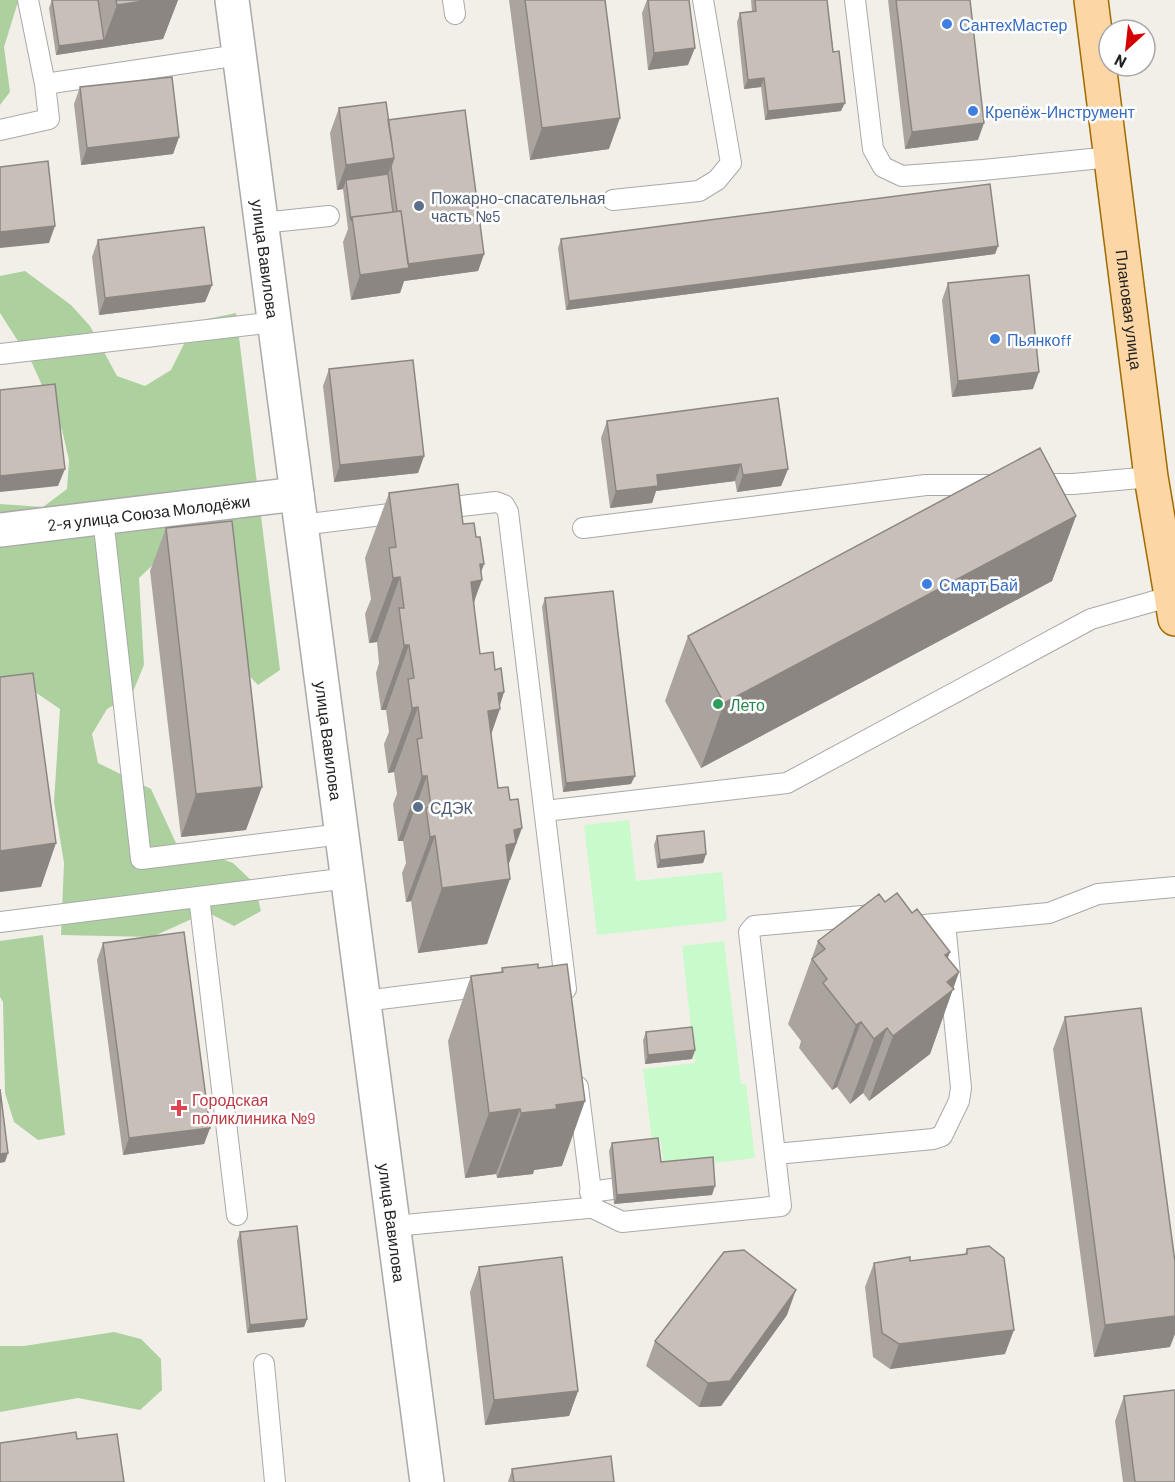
<svg xmlns="http://www.w3.org/2000/svg" width="1175" height="1482" font-family="Barlow,sans-serif">
<rect width="100%" height="100%" fill="#f2efe9"/>
<path fill="#add19e" d="M0 0H21L17 5 4 47 10 92 0 105Z
M25 271 71 305 90 326 117 376 145 386 171 370 185 342 207 319 236 313 280 670 258 685 237 663 161 557 139 578 144 665 132 694 107 709 92 734 98 763 151 789 176 843 233 863 254 883 261 911 234 926 207 912 152 937 61 935 64 863 54 802 60 709 35 692 0 695V504L43 507 67 489 69 460 62 430 32 363 0 313V276Z
M43 935 65 1135 38 1140 14 1122 5 1093 3 1002 0 997V941Z
M114 1332 141 1339 161 1359 162 1390 140 1410 78 1398 0 1412V1346H24Z"/>
<path fill="#c8facc" d="M629 820 636 881 722 872 727 921 597 935 584 825Z
M724 941 741 1084H746L755 1158 664 1169 661 1141H652L643 1069 695 1063 682 946Z"/>
<g fill="none" stroke-linecap="round" stroke-linejoin="round">
<defs>
<path id="lane" d="M453 0 455 14
M855 0 873 149 883 167 902 176 983 170 1111 157
M45 84 239 55
M0 130 49 119 45 84 28 0
M613 200 699 191 717 180 731 163 703 0
M262 223 329 216
M0 354 275 322
M1033 484H1073L1151 477
M435 509 496 502 504 505 508 512 566 989
M103 518 141 859 342 834
M301 525 406 512
M583 528 926 485H997
M545 811 787 783 1091 619 1172 596
M199 897 237 1215
M0 922 348 878
M903 927 1049 913 1098 894 1175 887
M364 1001 494 985
M578 1087 593 1208
M776 1154 933 1139 942 1136 959 1101 961 1088 945 923
M590 1192 612 1189
M394 1226 588 1208H593L622 1222 781 1206 749 932 754 926 873 915
M264 1364 275 1482"/>
<g id="street">
<path id="s1" d="M232 0 427 1482"/>
<path id="s2" d="M0 530 297 494"/>
</g>
<g id="primary">
<path id="s3" d="M1091 0 1151 477 1175 619"/>
</g>
</defs>
<use href="#lane" stroke="#a9a9a9" stroke-width="22"/>
<use href="#street" stroke="#a9a9a9" stroke-width="36"/>
<use href="#primary" stroke="#a06b00" stroke-width="36"/>
<use href="#lane" stroke="#fff" stroke-width="20"/>
<use href="#street" stroke="#fff" stroke-width="33"/>
<use href="#primary" stroke="#fcd6a4" stroke-width="33"/>
</g>
<path fill="#aba49e" d="M52 0H178L163 39 56 55 49 8Z
M509 0H605L609 149 530 160Z
M647 0H689L688 65 648 70 642 13Z
M751 0H827L841 111 765 120 761 87 744 89 737 22 740 13 752 12Z
M888 0H970L978 140 905 149Z
M80 87 179 137 173 154 81 165 74 104Z
M339 108 388 120 484 254 478 271 404 281 400 293 351 300 343 242 348 229 343 189 337 190 330 133Z
M561 239 998 246 995 254 566 310 558 248Z
M98 240 212 285 205 302 99 315 92 257Z
M948 283 1033 389 952 397 942 300Z
M329 369 424 456 418 473 334 482 323 386Z
M607 421 788 469 781 486 737 492 735 481 656 491 652 503 610 508 601 438Z
M389 493 463 524 476 537 484 564 481 572 474 604 480 654 495 670 504 692 491 735 508 866 487 944 418 953 411 901 406 902 402 873 406 863 403 841H398L393 804 397 794 394 772 388 773 384 744 389 732 386 710H381L376 673 379 663 377 642 369 643 365 614 371 599 365 558Z
M1076 516 1052 581 701 768 665 701 688 636Z
M166 528 246 830 181 837 150 571Z
M545 598 631 784 563 792 542 607Z
M657 836 706 854 703 863 657 868 654 845Z
M885 902 948 959 959 972 930 1054 869 1101 863 1093 850 1104 837 1087 832 1090 799 1048 801 1041 788 1024 818 941Z
M103 943 210 1128 204 1144 123 1155 97 960Z
M502 968 562 1166 534 1170 533 1174 497 1178 496 1174 465 1178 448 1041 471 976 501 973Z
M1065 1017 1170 1347 1094 1357 1053 1049Z
M646 1032 695 1050 692 1059 645 1064 643 1040Z
M612 1143 661 1162 712 1195 614 1204 609 1151Z
M240 1232 307 1319 304 1327 247 1333 237 1241Z
M967 1249 1005 1354 890 1369 873 1357 865 1287 874 1263 910 1261 965 1254Z
M479 1267 578 1391 569 1416 485 1425 470 1292Z
M787 1315 721 1406 699 1407 646 1366 655 1341Z
M1124 1396 1175 1482H1123L1115 1421Z
M512 1469 614 1482H508Z"/>
<path fill="#8b8681" d="M151 0H178L163 39 56 55 59 46 104 40 117 5Z
M695 48 688 65 648 70 654 53Z
M764 78 761 87 744 89 748 80Z
M845 103 841 111 765 120 768 111Z
M620 118 609 149 530 160 542 128Z
M984 123 978 140 905 149 912 132Z
M179 137 173 154 81 165 87 148Z
M394 158 385 183 346 180 343 189 337 190 346 165Z
M55 226 49 243 0 248V232Z
M998 246 995 254 566 310 569 301Z
M484 254 478 271 404 281 400 293 351 300 360 275 405 265Z
M212 285 205 302 99 315 105 298Z
M1039 372 1033 389 952 397 958 381Z
M424 456 418 473 334 482 340 465Z
M741 464 735 481 656 491 652 503 610 508 616 491 657 475Z
M65 469 58 486 0 492V476Z
M788 469 781 486 737 492 743 475Z
M1076 516 1052 581 701 768 724 703Z
M480 564H484L478 581 482 580 458 645 471 582Z
M400 577 377 642 369 643 393 578Z
M404 645H409L386 710H381Z
M504 692 498 710 500 709 477 774 488 711 498 693Z
M418 707 394 772 388 773 412 708Z
M422 776H427L403 841H398Z
M635 776 631 784 563 792 566 783Z
M262 787 246 830 181 837 196 794Z
M522 828 503 880 510 879 487 944 418 953 442 888 506 845 514 830Z
M435 836 411 901 406 902 430 837Z
M56 843 41 887 0 892V851Z
M706 854 703 863 657 868 660 860Z
M950 952 930 1007 947 982 959 972 930 1054 869 1101 893 1036 945 955Z
M861 1022 837 1087 832 1090 856 1025Z
M887 1028 863 1093 850 1104 874 1039Z
M695 1050 692 1059 645 1064 648 1055Z
M585 1101 562 1166 534 1170 533 1174 497 1178 521 1113 556 1105Z
M520 1109 496 1174 465 1178 489 1113Z
M210 1128 204 1144 123 1155 129 1138Z
M8 1153 5 1162 0 1163V1154Z
M715 1186 712 1195 614 1204 617 1195Z
M796 1290 787 1315 721 1406 699 1407 708 1383Z
M1175 1316V1334L1170 1347 1094 1357 1105 1325Z
M307 1319 304 1327 247 1333 250 1325Z
M1014 1330 1005 1354 890 1369 899 1344Z
M578 1391 569 1416 485 1425 494 1400Z"/>
<path fill="#c7bfb8" stroke="#8b8681" stroke-width="1.5" d="M52 0H98L104 40 59 46Z
M116 0H151L117 5Z
M525 0H605L620 118 542 128Z
M648 0H689L695 48 654 53Z
M755 0H827L833 52 839 51 845 103 768 111 764 78 748 80 740 13 756 11Z
M896 0H970L984 123 912 132Z
M172 77 179 137 87 148 80 87Z
M386 102 394 158 346 165 339 108Z
M465 110 484 254 408 264 401 211H397L391 166 394 158 388 120Z
M48 161 55 226 0 232V167Z
M388 174 393 212 352 217 351 221 346 180Z
M990 184 998 246 569 301 561 239Z
M401 211 409 268 360 275 352 217Z
M204 227 212 285 105 298 98 240Z
M1029 275 1039 372 958 381 948 283Z
M413 360 424 456 340 465 329 369Z
M55 384 65 469 0 476V390Z
M778 398 788 469 743 475 741 464 657 475 658 486 616 491 607 421Z
M1040 448 1076 516 724 703 688 636Z
M458 484 463 524 474 523 476 537H480L484 564H480L482 580 471 582 480 654 493 652 495 670 501 668 504 692 498 693 500 709 488 711 498 788 508 787 510 800 518 799 522 828 514 830 516 843 506 845 510 879 442 888 435 836 430 837 426 808 431 807 427 776H422L417 739 422 738 418 707 412 708 408 679 414 678 409 645H404L399 608H404L400 577 393 578 389 548 396 547 389 493Z
M232 521 262 787 196 794 166 528Z
M613 591 635 776 566 783 545 598Z
M33 673 56 843 0 851V677Z
M704 831 706 854 660 860 657 836Z
M897 893 912 913 917 909 950 952 945 955 959 972 947 982 954 989 893 1036 887 1028 874 1039 861 1022 856 1025 823 983 827 979 812 959 825 949 818 941 879 894 885 902Z
M184 932 210 1128 129 1138 103 943Z
M538 964V968L567 964 585 1101 556 1105 557 1109 521 1113 520 1109 489 1113 471 976 503 972 502 968Z
M1141 1008 1175 1262V1316L1105 1325 1065 1017Z
M692 1027 695 1050 648 1055 646 1032Z
M0 1089 8 1153 0 1154Z
M658 1138 661 1162 713 1157 715 1186 617 1195 612 1143Z
M297 1226 307 1319 250 1325 240 1232Z
M989 1246 1004 1258 1014 1330 899 1344 882 1333 874 1263 910 1257V1261L967 1254V1249Z
M744 1250 796 1290 730 1381 708 1383 655 1341 724 1252Z
M562 1257 578 1391 494 1400 479 1267Z
M1175 1390V1482H1135L1124 1396Z
M76 1432 77 1439 117 1434 124 1482H0V1443Z
M611 1456 614 1482H514L512 1469Z"/>
<g fill="#3f7fe0" stroke="#fff" stroke-width="2">
<circle cx="947" cy="24" r="6"/>
<circle cx="973" cy="111" r="6"/>
<circle cx="995" cy="339" r="6"/>
<circle cx="927" cy="584" r="6"/>
</g>
<g fill="#5c6f8a" stroke="#fff" stroke-width="2">
<circle cx="419" cy="206" r="6"/>
<circle cx="418" cy="807" r="6"/>
</g>
<circle fill="#2e9e5b" stroke="#fff" stroke-width="2" cx="718" cy="704" r="6"/>
<path fill="#e0444e" stroke="#fff" stroke-width="2" d="M176 1099h6v6h6v6h-6v6h-6v-6h-6v-6h6z"/>
<g text-anchor="middle" dominant-baseline="central" stroke-width="5" stroke-linejoin="round" paint-order="stroke">
<g font-size="16" fill="#366cbe" stroke="#fff" text-anchor="start">
<text x="959" y="24">СантехМастер</text>
<text x="985" y="111">Крепёж-Инструмент</text>
<text x="1007" y="339">Пьянкоff</text>
<text x="939" y="584">Смарт Бай</text>
</g>
<g font-size="16" fill="#4e5e75" stroke="#fff" text-anchor="start">
<text x="431" y="197">Пожарно-спасательная<tspan x="431" dy="18">часть №5</tspan></text>
<text x="430" y="807">СДЭК</text>
</g>
<g font-size="16" fill="#222" stroke="#fff">
<text stroke="none"><textPath href="#s1" startOffset="261">улица Вавилова</textPath></text>
<text stroke="none"><textPath href="#s3" startOffset="312">Плановая улица</textPath></text>
<text stroke="none"><textPath href="#s2" startOffset="150">2-я улица Союза Молодёжи</textPath></text>
<text stroke="none"><textPath href="#s1" startOffset="747">улица Вавилова</textPath></text>
<text stroke="none"><textPath href="#s1" startOffset="1233">улица Вавилова</textPath></text>
</g>
<g font-size="16" fill="#27864d" stroke="#fff" text-anchor="start">
<text x="730" y="704">Лето</text>
</g>
<g font-size="16" fill="#be3a42" stroke="#fff" text-anchor="start">
<text x="192" y="1099">Городская<tspan x="192" dy="18">поликлиника №9</tspan></text>
</g>
</g>
<g transform="translate(1127 48) rotate(207)"><circle r="28" fill="#ffffff" stroke="#a7a7a7" stroke-width="1.5"/>
<path d="M0-4.5L10 22L0 15L-10 22Z" fill="#d40000"/>
<text y="-9" font-size="16" font-weight="bold" text-anchor="middle" fill="#222222">N</text>
</g>
</svg>
